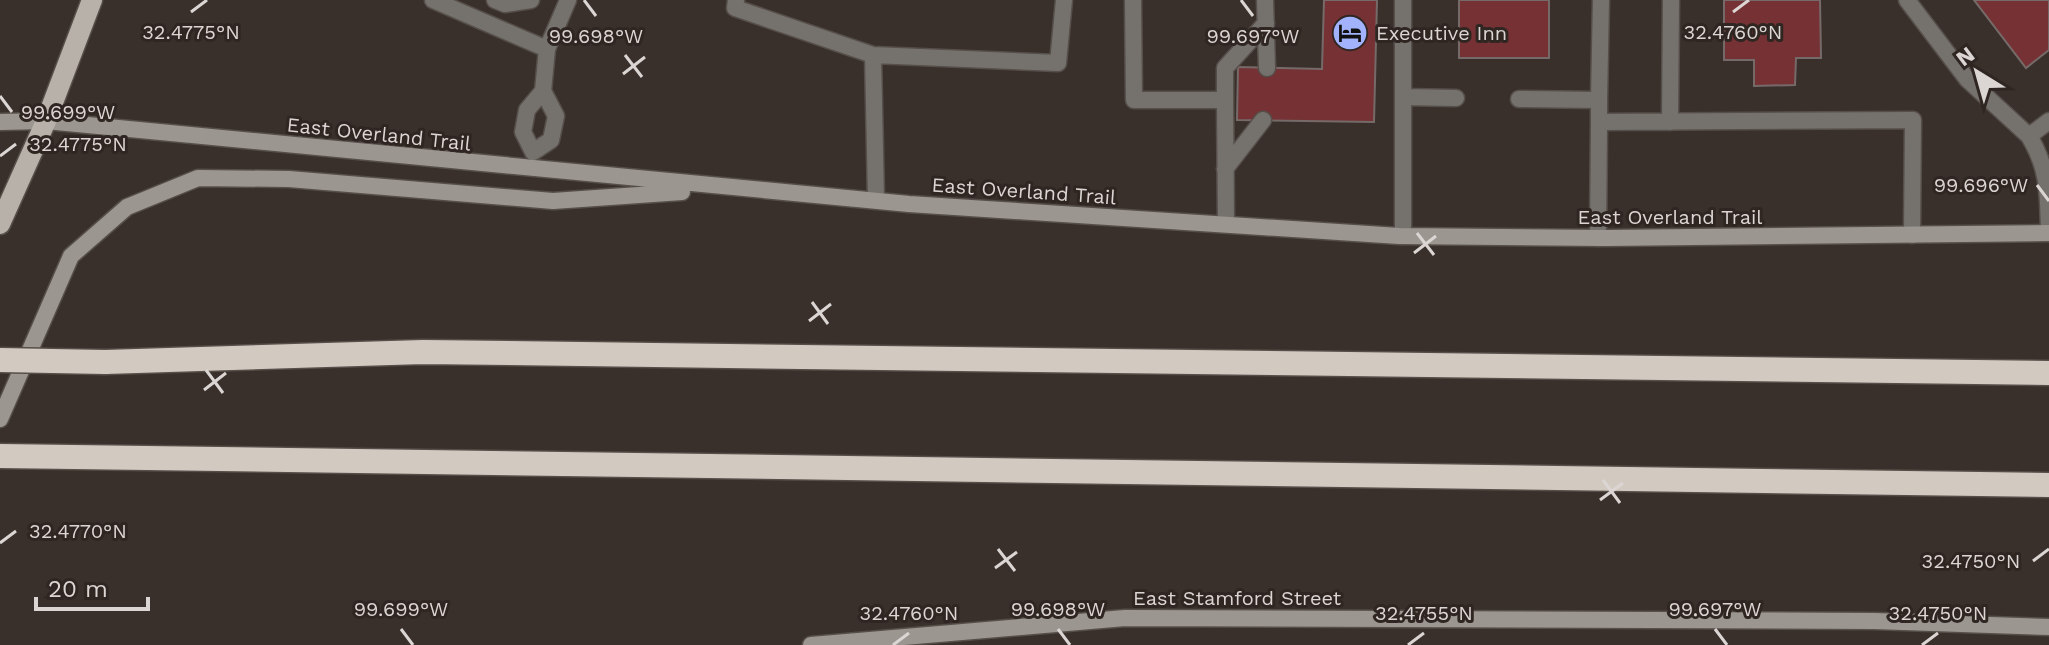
<svg xmlns="http://www.w3.org/2000/svg" width="2049" height="645" font-family="'Work Sans',sans-serif">
<rect width="100%" height="100%" fill="#39302b"/>
<path fill="#753134" stroke="#766a69" stroke-width="2" d="M1324 0H1377L1374 122 1237 120 1238 67 1322 69Z
M1459 0H1549V58H1459Z
M1724 0H1820L1821 58H1796L1795 85 1754 86V60H1724Z
M1974 0H2049V50L2026 68Z"/>
<g fill="none" stroke-linecap="round" stroke-linejoin="round">
<defs>
<path id="service" d="M433 0 547 49
M495 0 505 4 531 0
M736 0 735 8 873 55 1058 63 1064 0
M1133 0 1134 100H1225L1226 224
M1265 0 1267 68
M1907 0 1967 79 2029 136 2049 121
M873 55 876 200
M543 91 556 116 551 140 533 152 523 132 527 110 543 91 547 49 568 0
M1403 97 1456 98
M1519 99 1599 100V122
M1225 100V68L1266 23
M1599 100 1601 0
M1670 122 1671 0
M2029 136C2049 169 2048 194 2049 233
M1225 169 1263 120
M1403 236V0
M1598 238 1599 122 1913 120 1912 235"/>
<path id="secondary" d="M0 122 46 121 909 204 1399 236 1606 238 2049 233
M0 419 71 256 127 207 198 178 289 179 553 201 682 192
M811 645 1125 618 1874 621 2049 627"/>
<path id="primary" d="M0 224 46 121 92 0"/>
<path id="motorway" d="M105 362 423 352 2049 373
M0 456 2049 485"/>
</defs>
<use href="#service" stroke="#564e49" stroke-width="19"/>
<use href="#secondary" stroke="#564e49" stroke-width="19"/>
<use href="#primary" stroke="#564e49" stroke-width="23"/>
<use href="#motorway" stroke="#564e49" stroke-width="27"/>
<use href="#service" stroke="#75726e" stroke-width="16"/>
<use href="#secondary" stroke="#9b9690" stroke-width="16"/>
<use href="#primary" stroke="#b8b1aa" stroke-width="20"/>
<use href="#motorway" stroke="#d2cac1" stroke-width="24"/>
<defs>
<path id="motorway-bridge" d="M0 360 105 362"/>
</defs>
<use href="#motorway-bridge" stroke="#564e49" stroke-width="27" stroke-linecap="butt"/>
<use href="#motorway-bridge" stroke="#d2cac1" stroke-width="24"/>
</g>
<path fill="none" stroke="#dbd5d3" stroke-width="3" d="M584 0 596 16M1241 0 1253 16M191 12 207 0M1733 12 1749 0M625 55 642 77M623 74 645 57M0 96 12 112M0 156 16 144M2037 185 2049 201M1417 233 1434 255M1414 253 1436 236M812 302 828 324M809 321 831 304M206 370 223 393M204 390 226 373M1603 480 1620 503M1600 500 1623 483M0 543 16 531M998 549 1015 571M2033 561 2049 549M995 568 1017 552M401 629 413 645M1058 629 1070 645M1715 629 1727 645M893 645 909 633M1408 645 1424 633M1922 645 1938 633"/>
<defs>
<symbol id="hotel-disc" viewBox="-11 -11 22 22"><circle r="9.5" fill="#a2b2fd" stroke="#2f2622"/><path d="M-6-4.5h1.5V1H6V5H4.5V3h-9V5H-6ZM-4 0a1.8 1.8 0 1 1 3.6 0ZM.5 0V-2.5h3Q6-2.5 6 0Z" fill="#111"/></symbol>
</defs>
<g fill-rule="evenodd">
<use href="#hotel-disc" x="1330" y="13" width="40" height="40"/>
</g>
<g text-anchor="middle" dominant-baseline="central" stroke-width="6" stroke-linejoin="round" paint-order="stroke">
<g font-size="20" fill="#dbd5d3" stroke="#2f2622" text-anchor="start">
<text x="1376" y="33">Executive Inn</text>
</g>
<g font-size="20" fill="#dbd5d3" stroke="#2f2622">
<text transform="translate(379 134) rotate(6)">East Overland Trail</text>
<text transform="translate(1024 191) rotate(4)">East Overland Trail</text>
<text x="1670" y="217">East Overland Trail</text>
<text x="1237" y="598">East Stamford Street</text>
</g>
</g>
<g font-size="20" text-anchor="middle" fill="#dbd5d3" stroke="#2f2622" stroke-width="6" stroke-linejoin="round" paint-order="stroke">
<text x="191" y="39">32.4775°N</text>
<text x="1733" y="39">32.4760°N</text>
<text x="596" y="43">99.698°W</text>
<text x="1253" y="43">99.697°W</text>
<text x="68" y="119">99.699°W</text>
<text x="78" y="151">32.4775°N</text>
<text x="1981" y="192">99.696°W</text>
<text x="78" y="538">32.4770°N</text>
<text x="1971" y="568">32.4750°N</text>
<text x="401" y="616">99.699°W</text>
<text x="1058" y="616">99.698°W</text>
<text x="1715" y="616">99.697°W</text>
<text x="909" y="620">32.4760°N</text>
<text x="1424" y="620">32.4755°N</text>
<text x="1938" y="620">32.4750°N</text>
</g>
<g transform="translate(1977 72) rotate(323)" stroke="#2f2622" stroke-width="6" paint-order="stroke">
<path d="M0-6L14 30L0 20L-14 30Z" fill="#dbd5d3"/>
<text y="-12" font-size="22" font-weight="bold" text-anchor="middle" fill="#dbd5d3">N</text>
</g>
<path d="M36 597v12h112v-12" fill="none" stroke="#dbd5d3" stroke-width="4"/>
<text x="48" y="597" font-size="24" fill="#dbd5d3" stroke="#2f2622" stroke-width="6" paint-order="stroke">20 m</text>
</svg>
